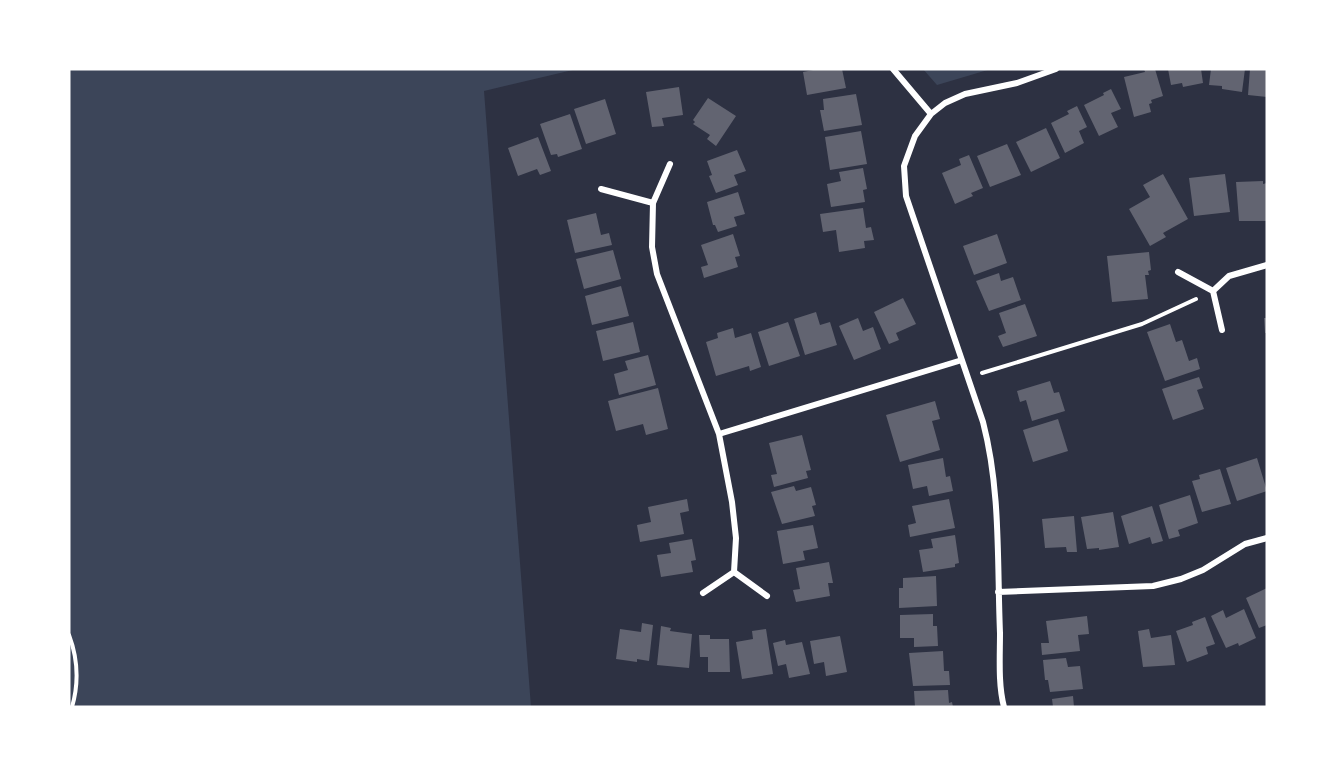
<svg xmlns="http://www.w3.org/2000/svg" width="1336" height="776" font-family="'Source Sans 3',sans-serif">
<rect width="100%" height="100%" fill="#2d3142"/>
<path fill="#3c4559" d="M69 69H577L484 91 531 707H69Z
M923 69H991L937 85Z"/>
<path fill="#626471" d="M818 69H842L846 88 807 95 803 72Z
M1144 69H1155L1163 96 1151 100 1152 103 1149 104 1151 112 1134 117 1124 77 1145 72Z
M1168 69H1201L1203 83 1183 87 1182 83 1171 85Z
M1211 69H1245L1242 92 1222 89V86L1209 85Z
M1250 69H1267V97L1248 95Z
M679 87 683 115 662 118 664 126 652 127 646 92Z
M1111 89 1121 109 1111 113 1118 127 1099 136 1084 105 1104 95 1103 93Z
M856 94 862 125 824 131 820 110H824L823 99Z
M708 98 736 116 716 146 707 139 710 135 693 124 695 122 693 120Z
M605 99 616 134 586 144 574 109Z
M1077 106 1087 127 1079 131 1084 143 1065 153 1051 123 1069 114 1067 111Z
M570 114 582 149 558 157 557 154 551 155 540 124Z
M1046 128 1060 158 1031 172 1016 142Z
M861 131 867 164 830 170 825 137Z
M538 137 551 171 540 175 537 169 518 176 508 148Z
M1007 144 1021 175 990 187 977 156Z
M737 150 746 171 734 175 738 185 716 193 709 176 712 175 707 161Z
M969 155 983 188 971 193 973 196 955 204 942 173 961 165 959 159Z
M863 168 867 189 863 190 865 202 831 207 827 184 841 181 839 172Z
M1163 174 1188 219 1163 233 1166 237 1150 246 1129 209 1150 197 1143 185Z
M1225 174 1230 212 1194 216 1189 178Z
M1263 181V184L1267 183V221H1239L1236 182Z
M738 192 745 214 734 217 737 226 718 232 715 225H713L707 202Z
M863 208 866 228 871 227 874 240 864 241 865 248 839 252 836 230 823 232 820 214Z
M596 213 601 235 609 233 612 245 575 253 567 220Z
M733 234 740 256 735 257 738 267 704 278 701 267 708 265 701 245Z
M997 234 1007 263 974 275 963 246Z
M613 250 621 279 584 289 576 259Z
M1149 252 1151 270 1148 271 1149 275H1145L1148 299 1112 302 1107 256Z
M999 273 1001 281 1013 277 1021 300 989 311 976 281Z
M621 286 629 316 592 325 585 296Z
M903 298 916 324 896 333 899 340 889 344 874 312Z
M1025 304 1037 336 1003 347 998 336 1006 333 999 313Z
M816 312 820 325 830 322 837 345 805 355 794 319Z
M858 318 863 331 873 327 881 349 854 360 839 326Z
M1264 318H1267V333H1265Z
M633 322 640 352 603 361 596 331Z
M788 322 800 356 769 366 758 332Z
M1170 324 1176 342 1182 340 1189 361 1197 358 1200 369 1165 381 1147 332Z
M733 328 735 338 751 333 761 367 750 371 749 366 716 376 706 342 718 338 717 333Z
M648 355 656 385 619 395 614 374 628 370 625 361Z
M1199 377 1203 388 1197 390 1204 409 1173 420 1162 389Z
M1050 381 1054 393 1059 392 1065 411 1032 421 1026 400 1020 402 1017 391Z
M658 388 668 429 646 435 643 424 616 431 608 401Z
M935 401 940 419 932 421 940 450 900 462 886 415Z
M1058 419 1068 451 1033 462 1023 430Z
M802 435 811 470 806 471 808 478 774 487 771 475 777 474 769 443Z
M943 458 946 477 950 476 953 491 929 496 927 486 913 489 908 465Z
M1257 458 1267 491 1237 501 1226 468Z
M1220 469 1231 504 1202 512 1192 481 1200 479 1199 475Z
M794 486 796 491 811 487 816 505 812 506 815 516 782 524 771 492Z
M1190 495 1198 523 1178 530 1180 536 1169 539 1159 505Z
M687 499 689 511 680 513 684 534 640 542 637 525 651 522 648 507Z
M949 499 955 528 910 537 908 525 916 523 912 506Z
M1152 506 1163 541 1152 544 1150 537 1129 544 1121 516Z
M1113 512 1119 547 1099 550V548L1087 549 1081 517Z
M1074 516 1077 552H1067L1066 547 1045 548 1042 519Z
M813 525 818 548 803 551 805 560 783 564 777 531Z
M955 535 959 563 955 564V567L923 572 919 550 933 548 931 539Z
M692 539 696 560 691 561 693 572 661 577 657 555 671 553 669 543Z
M829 562 833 583H828L830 596 796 602 793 590 800 589 796 568Z
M936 576 937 606 899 608V588H903V578Z
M1267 588V625L1259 628 1246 598Z
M1244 609 1256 638 1239 646 1238 643 1226 648 1211 616 1223 610 1226 618Z
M933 614V626H937L938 646 914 647V638H900V615Z
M1087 616 1089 634 1078 635 1080 651 1042 655 1041 643H1049L1046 621Z
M1205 617 1215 644 1206 647 1208 654 1187 662 1176 631 1193 625 1192 622Z
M642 623 653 625 649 661 637 659V662L616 659 620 629 641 632Z
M661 626 671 628 670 631 692 634 689 668 657 665Z
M766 629 773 674 742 679 736 642 753 639 752 631Z
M1149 629 1151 638 1171 635 1175 665 1143 667 1138 631Z
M699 635H710V639H729L730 672H708V657H700Z
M840 636 847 672 826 676 824 662 814 664 810 641Z
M785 640 786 645 802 642 810 674 789 678 786 664 778 666 773 643Z
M943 651 944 671H949L950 685 913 686 909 653Z
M1066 658 1068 667 1080 666 1083 689 1050 692 1048 680H1045L1043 660Z
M948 690 949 703 952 702 953 707H915L914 691Z
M1073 696 1074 707H1053L1052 699Z"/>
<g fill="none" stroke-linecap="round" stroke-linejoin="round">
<path stroke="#fff" stroke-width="4" d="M982 373 1142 324 1196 299
M69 635C78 659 79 683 72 707"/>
<path stroke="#fff" stroke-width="6" d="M893 69 931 114
M601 189 653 203 670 164
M653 203 652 247 657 274 719 434 732 502 736 538 734 572 703 593
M1178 272 1213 291 1222 330
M1213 291 1229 276 1267 265
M719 434 962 360
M734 572 767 596
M998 592 1153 586 1181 579 1203 570 1245 544 1267 538
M1004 707C998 684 1000 657 1000 633 997 562 1001 491 983 422L906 196 904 166 915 136 931 114 945 103 965 94 1017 83 1056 69"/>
</g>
<rect width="1336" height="776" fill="none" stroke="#ffffff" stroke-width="141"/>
</svg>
